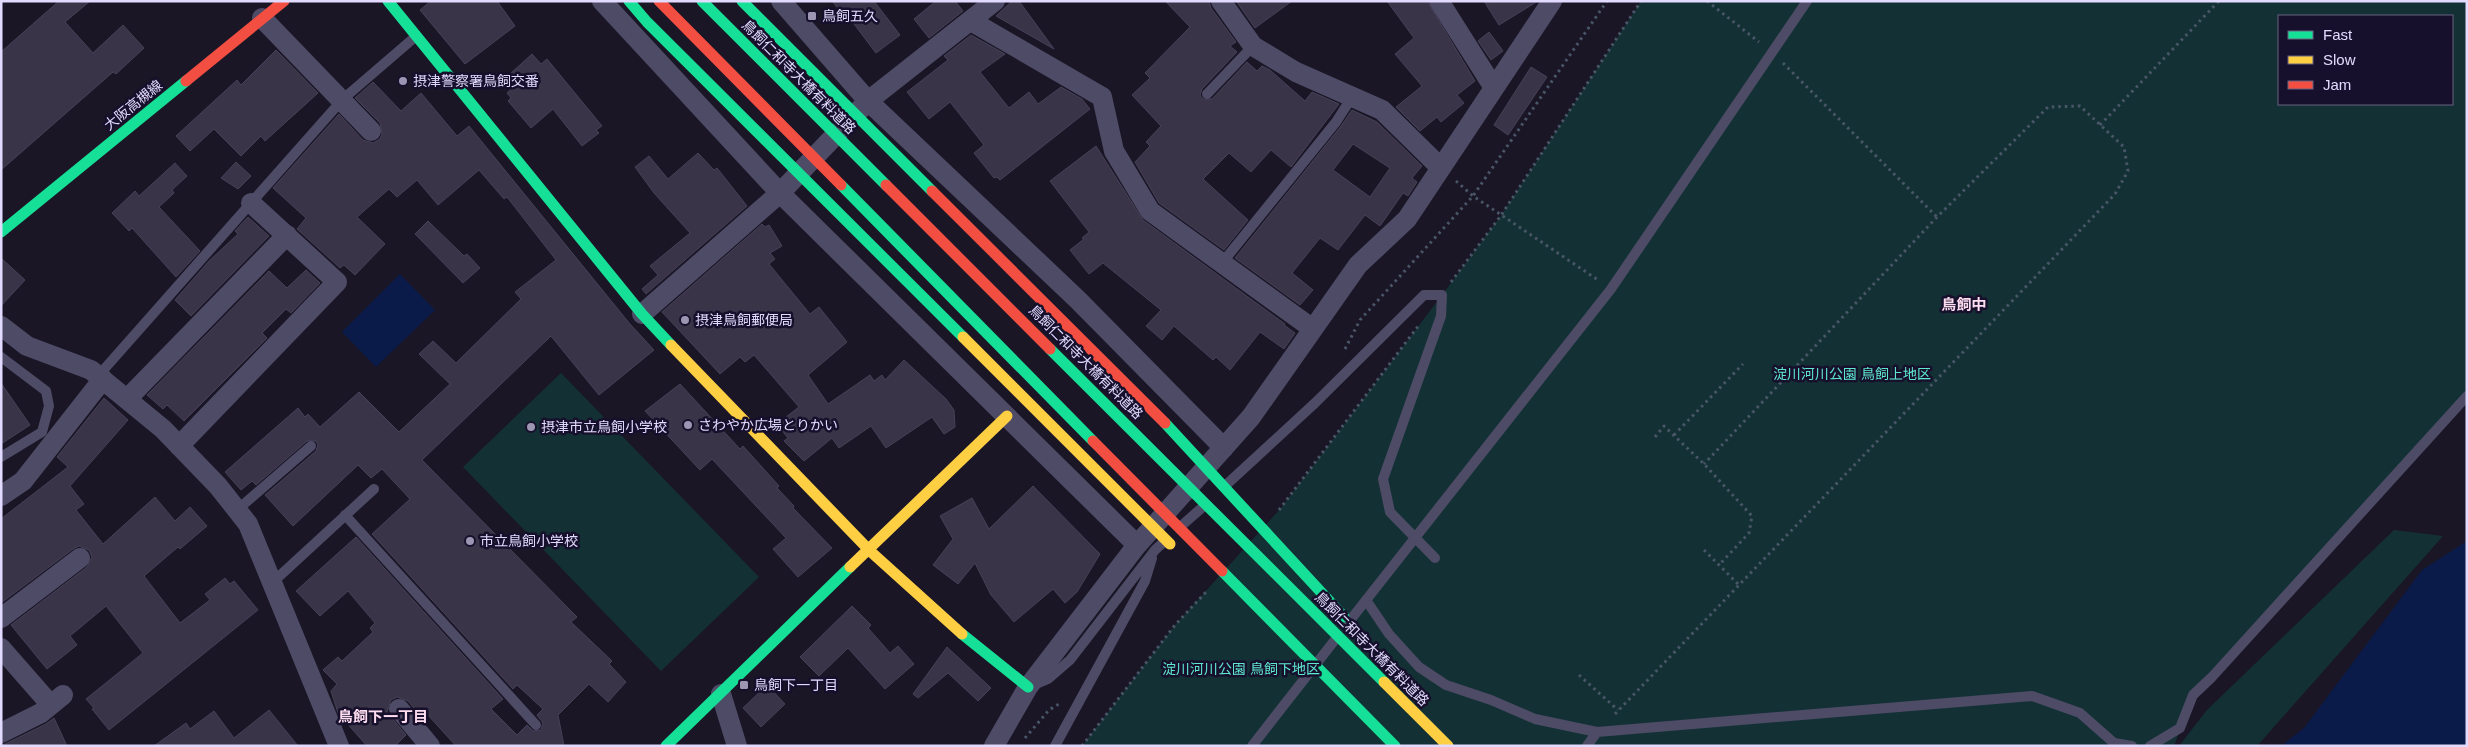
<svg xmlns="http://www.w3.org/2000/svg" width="2468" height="747" font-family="Arial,'Noto Sans JP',sans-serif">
<rect width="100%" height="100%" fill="#1a1626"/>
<path fill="#133135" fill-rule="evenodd" d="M1641 1H2467V396L2193 695 2174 746H1082L1175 625 1281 508 1442 295 1502 214ZM2279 16H2452V104H2279Z
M561 373 759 577 661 671 463 467Z
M2394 530 2443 536 2257 746H2179L2207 710Z"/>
<path fill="#0a1b49" d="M400 274 435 310 376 367 342 332Z
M2467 541V746H2281L2304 728 2422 570Z"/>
<path fill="#393447" stroke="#474159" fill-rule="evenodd" d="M59 1H90L65 22 93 53 123 25 144 48 116 74 113 72 1 170V52Z
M431 1H497L515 26 465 64 420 10Z
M832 1H874L900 35 876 53 851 20 849 22Z
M936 1H955L963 11 929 38 914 19Z
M1012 1H1019L1054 49 996 16Z
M1165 1H1209L1211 8 1236 42 1230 46 1237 52 1202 89 1200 95 1203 99H1212L1247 62 1257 71 1262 66 1270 70 1305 101 1312 92 1339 104 1291 167 1271 150 1251 172 1229 153 1203 179 1248 220 1224 250 1159 203 1135 162 1150 146 1146 142 1161 126 1132 95 1150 78 1145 73 1190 27Z
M1236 1H1292L1255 28Z
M1387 1H1427L1475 81 1457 95 1464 103 1441 122 1437 117 1420 131 1396 107 1422 86 1395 54 1414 38Z
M1484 1H1538L1499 25Z
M1489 32 1503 51 1491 60 1478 41Z
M971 35 1005 54 980 72 1009 108 1029 92 1038 104 1061 87 1082 99 1090 109 1000 180 997 177 994 178 974 153 984 145 950 102 929 119 907 92 948 60 944 56Z
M276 50 318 93 265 141 261 136 241 156 214 129 190 151 176 136 237 80 241 85Z
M532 54 541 64 547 59 602 126 596 130 599 133 582 146 553 109 531 128 508 101 511 98 507 93 518 83 510 74Z
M1531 67 1547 77 1508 135 1494 125Z
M373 82 401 111 421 93 457 136 469 126 630 324 654 350 599 395 551 336 422 460 577 617 571 622 612 661 609 664 626 682 608 702 589 684 558 715 564 746H456L427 714 423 719 408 701 397 697 391 700 387 712 406 735 395 746H367L338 713 331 691 337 684 323 670 338 657 342 661 373 632 370 628 375 623 348 591 320 616 296 591 356 537 503 699 491 709 517 735 527 725 533 731 541 730 543 723 537 715 543 709 517 685 513 689 372 534 410 499 382 469 371 478 358 465 293 526 265 495 316 451 318 445 316 441H307L256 485 252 481 241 490 225 472 298 408 305 417 308 414 320 427 359 392 399 432 450 384 419 354 433 341 456 363 521 299 515 292 556 260 507 197 504 199 479 170 438 205 417 180 397 197 389 189 357 217 385 244 355 275 344 265 340 268 297 229 306 218 273 188 339 114 363 140 373 143 380 139 382 134 380 123 355 98Z
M1352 110 1377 122 1422 166 1412 178 1417 182 1408 196 1403 193 1380 226 1365 215 1338 250 1320 238 1292 273 1313 290 1300 305 1235 258 1341 126ZM1353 144 1390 168 1370 197 1333 170Z
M1096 146 1143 220 1285 324 1284 325 1295 333 1284 349 1260 332 1230 370 1216 357 1213 360 1174 326 1162 340 1146 326 1161 310 1103 263 1089 274 1070 250 1084 239 1082 238 1089 232 1050 181Z
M698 153 714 170 717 168 747 206 646 294 642 289 658 275 650 266 690 233 654 193 635 167 649 156 668 179Z
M236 162 251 176 238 189 221 178Z
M175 163 187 176 172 190 174 193 159 207 200 251 176 277 132 228 129 231 112 213 135 191 139 196Z
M248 217 269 236 191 316 175 300 209 261 238 234 235 231Z
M428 221 464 256 467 254 480 268 463 283 415 234Z
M762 224 765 227 769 225 782 246 770 253 775 259 769 264 810 314 819 307 847 342 808 375 828 404 870 375 874 381 882 375 885 380 904 360 946 399 954 410 955 427 944 434 932 417 886 448 871 426 839 448 832 438 804 461 784 441 788 438 777 424 799 407 754 355 745 362 740 357 720 374 662 312Z
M1 258 25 280 1 306Z
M306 270 320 283 291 313 286 309 262 333 267 338 184 421 167 405 163 409 147 395 269 271 287 288Z
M1 383 30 425 1 444Z
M680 384 740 449 743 446 779 486 777 488 794 506 793 508 832 548 798 577 773 549 786 538 712 459 700 470 645 411Z
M104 398 128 420 70 486 84 504 76 510 103 544 155 497 175 521 190 507 207 526 180 549 178 547 144 576 180 623 210 600 205 594 225 578 230 584 234 581 258 610 109 730 92 709 94 708 86 699 143 653 106 606 70 636 77 645 47 669 11 625 87 567 92 557 89 550 79 546 73 549 1 603V519L68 467 57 457Z
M1033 486 1100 554 1077 592 1065 603 1053 589 1014 622 991 595 975 563 958 584 933 565 953 539 940 516 972 498 989 529Z
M852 606 871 625 868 628 890 653 898 646 914 664 885 689 848 648 819 676 800 657Z
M947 647 991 688 978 701 948 673 918 698 913 694Z
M767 685 785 704 761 727 743 708Z
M269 710 298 746H154L186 723 190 729 214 711 234 738Z
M54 718 67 746H1L46 724Z"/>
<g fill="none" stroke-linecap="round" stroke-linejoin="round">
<path stroke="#495667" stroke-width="3" stroke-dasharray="2.5 4" stroke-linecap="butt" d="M1707 1 1759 42
M1783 63 1937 217
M2100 125 2219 1
M1456 181 1473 196 1598 280
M1451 282 1502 214 1641 1
M1345 349 1360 320 1473 196 1607 1
M1674 435 1743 364
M1655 437 1664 426 1704 464 1752 516 1749 533 1719 565
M1279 510 1419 325
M1704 550 1739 585
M1579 675 1618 710
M1615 714 2115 194 2128 171 2124 147 2080 106 2048 107 1937 217 1704 464
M1025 738 1049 710 1059 704
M1082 746 1175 625 1207 591"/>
<path stroke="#4e4b67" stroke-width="10" d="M1207 94 1253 46
M1222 263 1336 122 1352 97
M1 357 46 391 49 406 42 432 1 457
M99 375 343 99 415 37
M1226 485 1315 403 1424 295H1442L1441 316 1383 479 1390 512 1435 558
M237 510 311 446
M345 515 536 725
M1180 527 1205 505
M273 582 374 489
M1366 600 1389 634 1419 667 1446 685 1491 700 1535 719 1597 732 2032 696 2080 713 2114 743 2132 746
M1348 623 1611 289 1807 1
M1034 685 1048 679 1070 660 1155 550 1166 540
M1055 746 1145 581 1152 558
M1252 746 1338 636
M1587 746 1597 732
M2150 746 2180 728 2193 695 2212 677 2467 396"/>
<path stroke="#4e4b67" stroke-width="20" d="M602 1 780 193 1137 545
M781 1 868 101 1078 300 1224 448
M1221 1 1253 46 1296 72 1382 110 1441 168
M1439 1 1494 88
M262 18 371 131
M971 21 1102 97 1114 151 1150 211 1313 329
M642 314 780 193 868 101 995 1
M1 326 27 346 91 370 163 429 218 486 248 524 339 746
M127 399 287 235
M179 446 337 282 251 203
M1 496 23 481 103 379
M1 618 80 558
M1 648 50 704
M721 694 737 746
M399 709 430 746
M1 733 41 713 63 695
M994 746 1028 687 1137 545 1251 417 1358 265 1407 219 1552 1"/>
<path stroke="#16e098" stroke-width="11" d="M388 1 642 314 671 345
M629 1 647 22 963 337
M702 1 886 185
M742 1 932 191
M841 185 1093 441
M1 232 186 81
M1050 349 1384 682
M1165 423 1344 617
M1222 571 1395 746
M962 634 1028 687
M666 746 850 567"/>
<path stroke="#ffcf43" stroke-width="11" d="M963 337 1170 544
M671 345 870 551 962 634
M850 567 1007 416
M1384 682 1448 746"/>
<path stroke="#f24e42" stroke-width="11" d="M659 1 841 185
M186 81 284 1
M886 185 1050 349
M932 191 1165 423
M1093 441 1222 571"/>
</g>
<g fill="#9c96b3" stroke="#17102c" stroke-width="2">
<rect x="807" y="11" width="10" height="10" rx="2.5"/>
<circle cx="403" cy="81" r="5"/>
<circle cx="685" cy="320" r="5"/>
<circle cx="688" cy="425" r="5"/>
<circle cx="531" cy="427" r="5"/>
<circle cx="470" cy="541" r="5"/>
<rect x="739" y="680" width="10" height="10" rx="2.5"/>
</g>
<g text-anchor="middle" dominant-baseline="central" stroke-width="5" stroke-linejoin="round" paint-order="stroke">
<g font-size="14" fill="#e2dbff" stroke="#17102c" text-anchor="start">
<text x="822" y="16">鳥飼五久</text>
<text x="413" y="81">摂津警察署鳥飼交番</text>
<text x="695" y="320">摂津鳥飼郵便局</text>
<text x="698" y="425">さわやか広場とりかい</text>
<text x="541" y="427">摂津市立鳥飼小学校</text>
<text x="480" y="541">市立鳥飼小学校</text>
<text x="754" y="685">鳥飼下一丁目</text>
</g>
<g font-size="14" fill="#e2dbff" stroke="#17102c">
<text transform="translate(799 77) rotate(45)">鳥飼仁和寺大橋有料道路</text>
<text transform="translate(133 105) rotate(-39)">大阪高槻線</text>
<text transform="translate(1086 362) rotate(45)">鳥飼仁和寺大橋有料道路</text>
<text transform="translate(1372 649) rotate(45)">鳥飼仁和寺大橋有料道路</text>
</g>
<g font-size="14" fill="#5ee8d0" stroke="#17102c">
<text x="1852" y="374">淀川河川公園 鳥飼上地区</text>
<text x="1241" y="669">淀川河川公園 鳥飼下地区</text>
</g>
<g font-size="15" font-weight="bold" fill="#ffddf0" stroke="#17102c">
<text x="1964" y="304">鳥飼中</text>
<text x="383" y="716">鳥飼下一丁目</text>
</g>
</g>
<rect width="2468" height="747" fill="none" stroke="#e2dbff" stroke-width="5"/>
<rect x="2278" y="15" width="175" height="90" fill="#17102c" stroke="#686180"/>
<rect x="2288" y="31" width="25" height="8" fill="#16e098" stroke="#686180"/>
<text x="2323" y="40" font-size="15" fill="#e2dbff">Fast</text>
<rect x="2288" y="56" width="25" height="8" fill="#ffcf43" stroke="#686180"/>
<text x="2323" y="65" font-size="15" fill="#e2dbff">Slow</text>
<rect x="2288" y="81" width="25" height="8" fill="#f24e42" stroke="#686180"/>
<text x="2323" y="90" font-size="15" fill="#e2dbff">Jam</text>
</svg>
